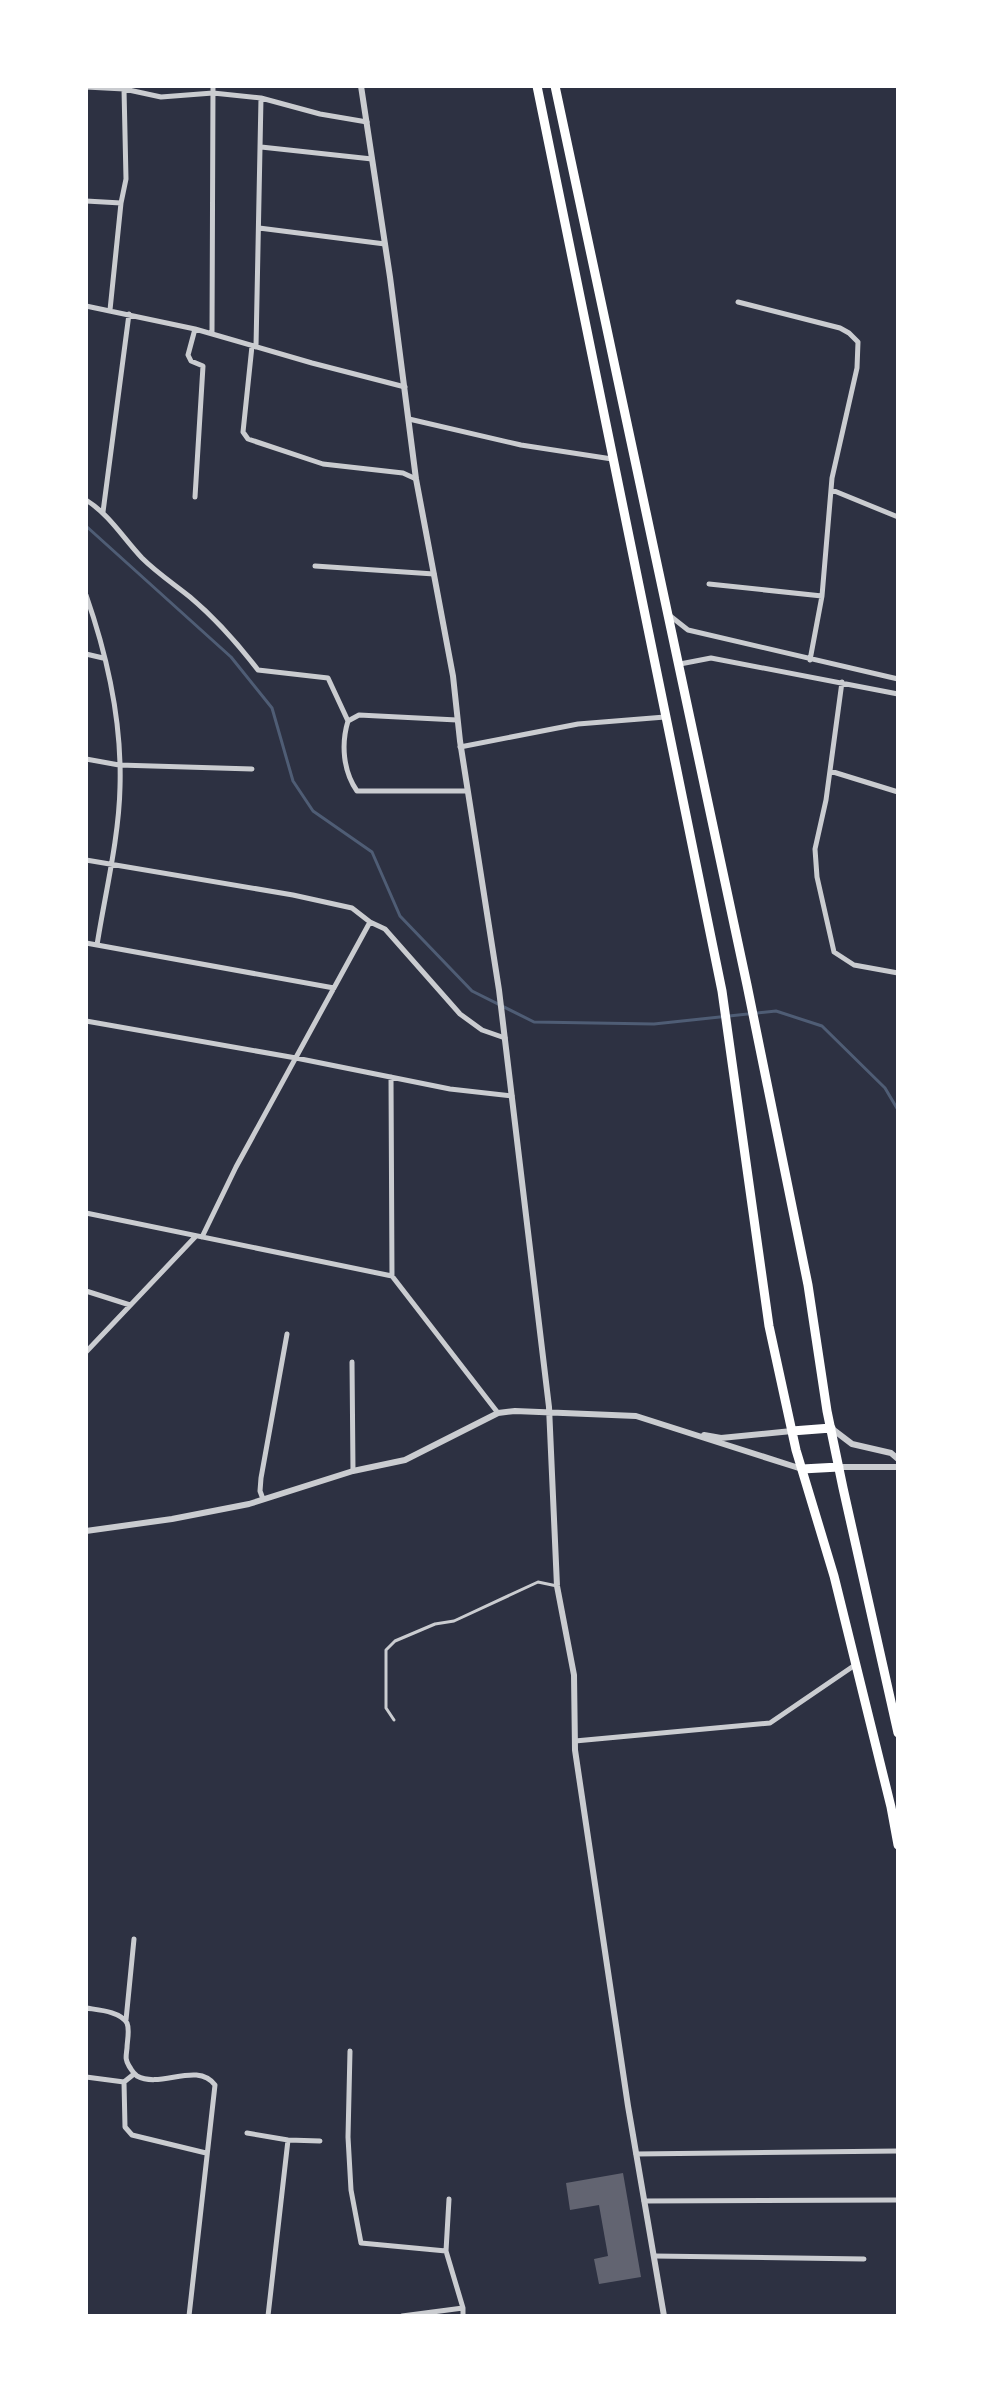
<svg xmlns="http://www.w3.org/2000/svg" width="984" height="2402" font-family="Jost,sans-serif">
<rect width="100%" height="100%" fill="#2d3142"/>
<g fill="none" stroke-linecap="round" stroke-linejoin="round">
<path stroke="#4f5d75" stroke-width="3" d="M86 526 231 657 272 708 293 781 313 811 372 852 400 916 472 991 534 1022 654 1024 776 1011 822 1026 885 1088 898 1110"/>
</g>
<path fill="#626471" d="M623 2173 641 2277 599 2284 594 2259 608 2256 599 2205 570 2210 566 2183Z"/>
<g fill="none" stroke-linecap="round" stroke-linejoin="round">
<path stroke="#caccd0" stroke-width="3" d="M394 1720 386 1708V1650L395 1641 435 1624 454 1621 538 1582 557 1586"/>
<path stroke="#caccd0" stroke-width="5" d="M86 87 124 89 161 97 213 93 261 98 320 114 367 122
M261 147 372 159
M86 201 121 203
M259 228 385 244
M738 302 840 328 849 333 858 342 857 368 832 478 822 596 810 660
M86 306 195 329 312 363 405 387
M110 310 121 203 126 179 124 89
M212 334 213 86
M252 346 243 432 248 439 323 464 403 473 416 479
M256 347 261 98
M409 419 521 445 612 459
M832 490 898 517
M195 497 203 366 191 361 188 355 195 329
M86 500C110 515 123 538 142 558 157 573 174 584 190 597 215 618 238 644 258 670L328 678 348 721
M103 512 129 314
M315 566 434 574
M709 584 822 596
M86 595C107 655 122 722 120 787 119 838 105 894 97 945
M669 615 688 630 898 679
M86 654 103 658
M680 664 711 658 898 694
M842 682 826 800 815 849 817 877 834 952 854 965 898 973
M457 720 359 715 348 721C341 744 343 771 357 791H467
M460 747 578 724 665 717
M86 759 119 765 252 769
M830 771 898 792
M86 860 293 895 352 908 370 922 385 929 460 1014 482 1030 505 1038
M86 943 334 988
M86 1021 296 1058 450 1089 512 1096
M391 1077 392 1276
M86 1213 392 1276 498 1413
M202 1237 236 1167 370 922
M86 1291 130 1305
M86 1352 196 1236
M352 1362 353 1471
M263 1499 260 1491 261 1478 287 1334
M575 1741 770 1723 855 1665
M86 2008C98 2010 120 2011 127 2023 130 2030 127 2041 127 2048 126 2057 125 2059 129 2066 133 2072 132 2072 137 2076 161 2089 197 2061 215 2085L189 2316
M126 2020 134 1939
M350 2051 348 2137 351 2190 361 2243 446 2251 463 2308V2316
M86 2077 124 2082 134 2074
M124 2082 125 2127 132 2135 206 2153
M247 2133 288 2140 320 2141
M636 2154 898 2151
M644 2201 898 2200
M446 2251 449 2199
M654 2256 864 2259
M268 2316 288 2140
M402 2316 463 2308"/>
<path stroke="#caccd0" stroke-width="6" d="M361 86 390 277 416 479 453 676 460 741 499 990 549 1407 557 1586 574 1675 575 1750 628 2106 664 2316
M831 1428 852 1444 891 1453 898 1459
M704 1435 721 1438 792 1431
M839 1467H898
M86 1531 172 1519 249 1504 353 1471 405 1460 498 1413 515 1411 636 1416 802 1469"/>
<path stroke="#fff" stroke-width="9" d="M537 86 722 991 769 1326 796 1450 834 1576 891 1807 898 1845
M555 86 747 985 808 1285 827 1411 843 1488 898 1733
M792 1431 831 1428
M802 1469 839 1467"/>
</g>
<rect width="984" height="2402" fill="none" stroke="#ffffff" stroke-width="176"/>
</svg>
